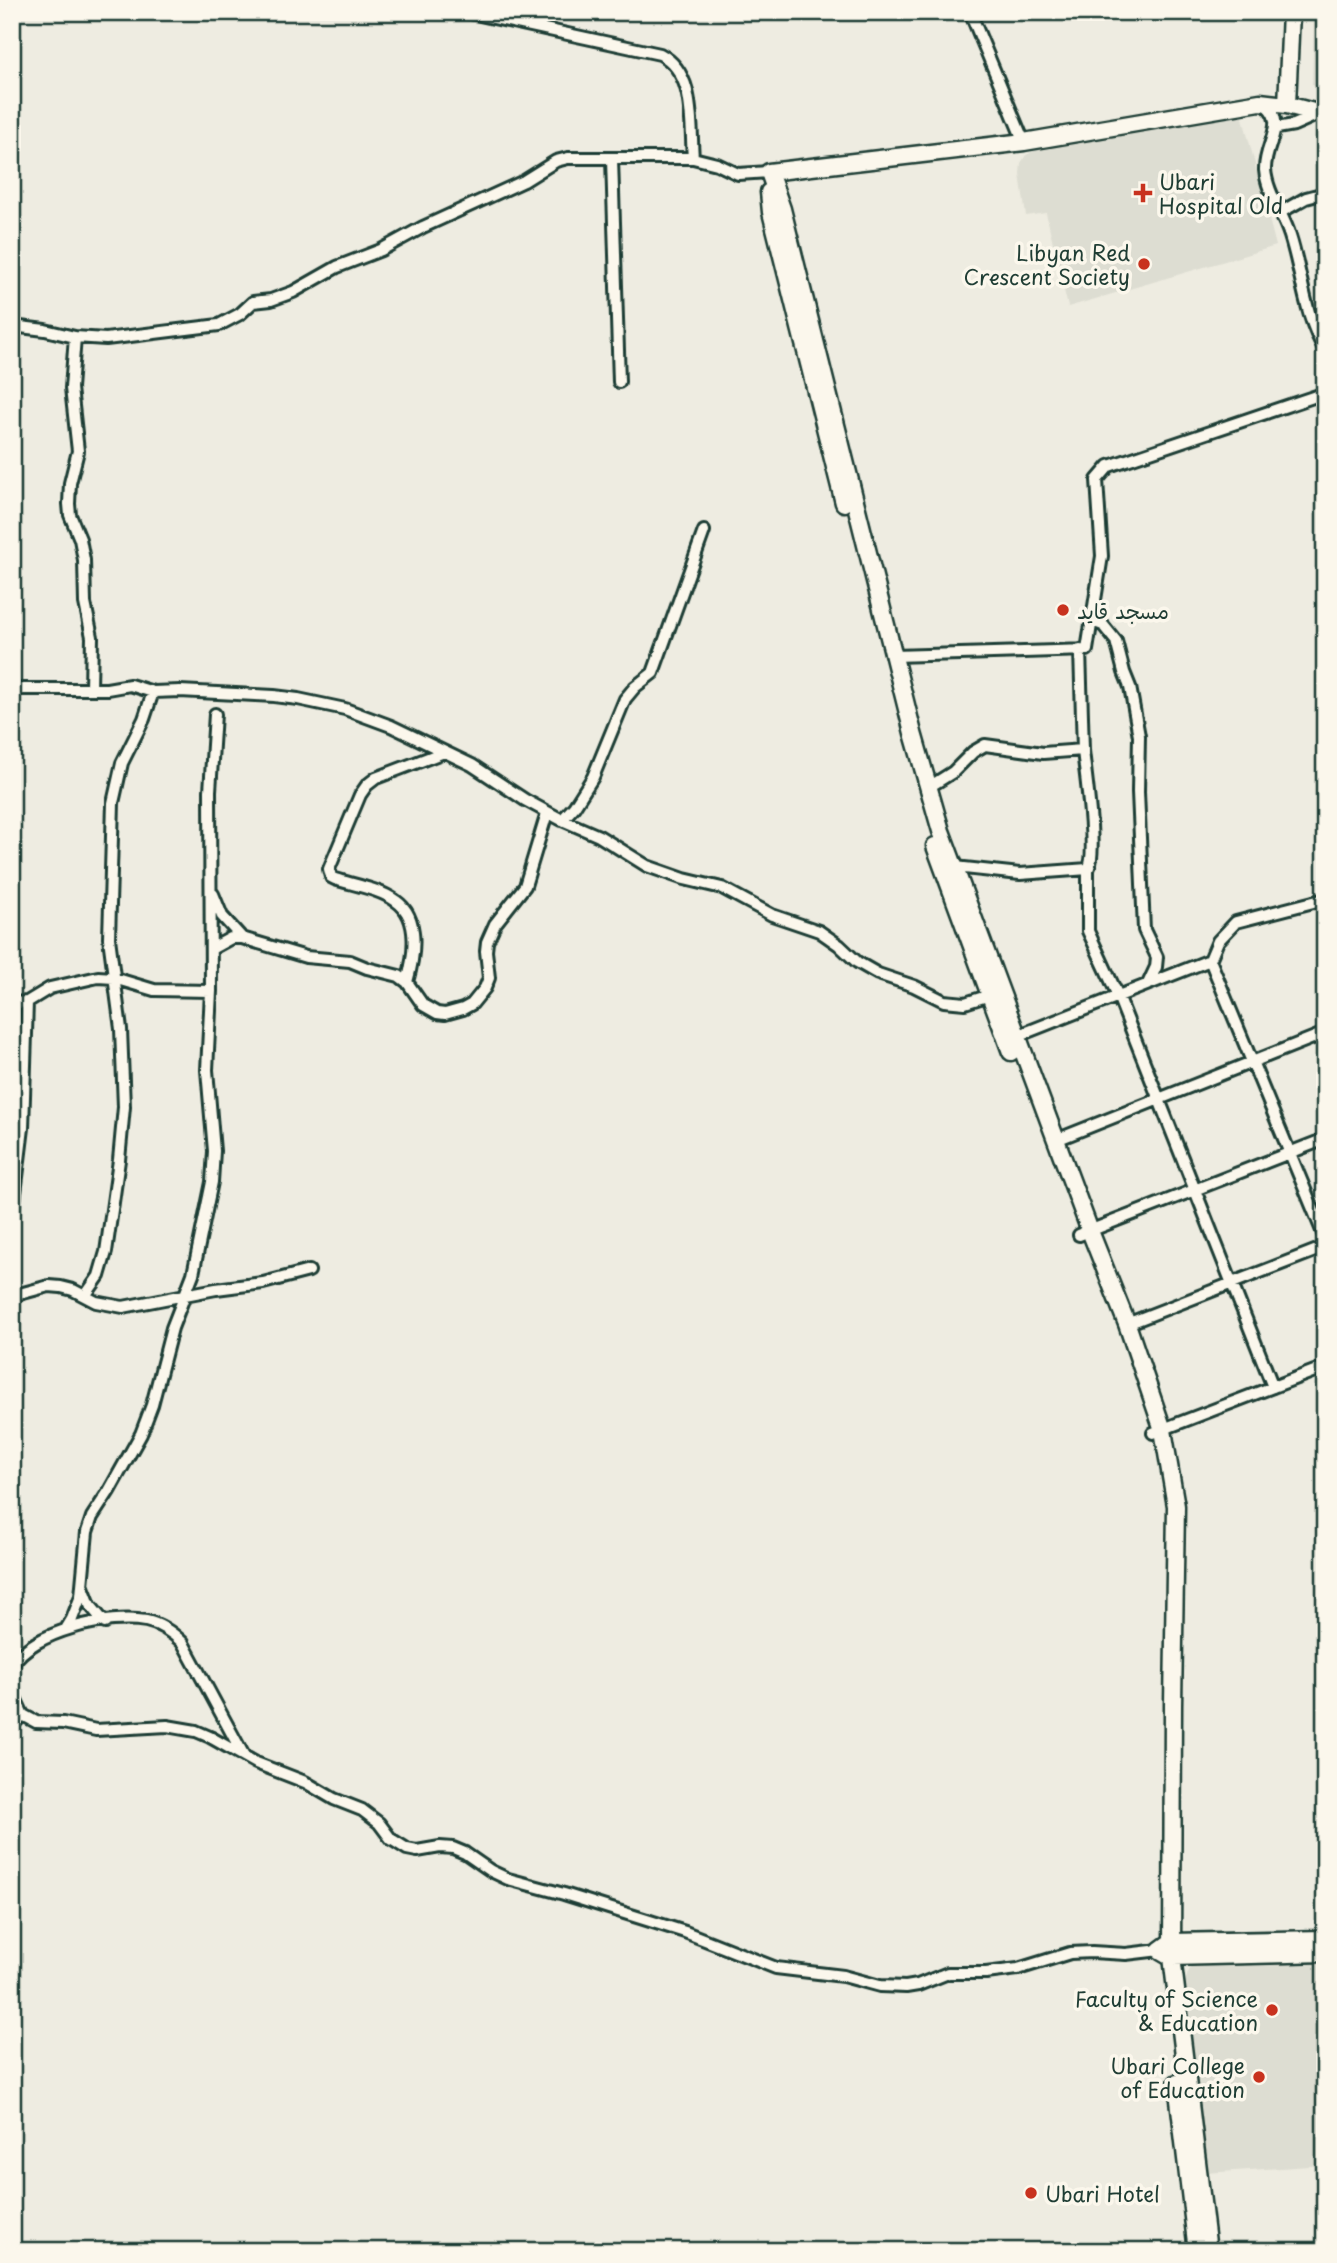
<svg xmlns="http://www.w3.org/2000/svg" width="1337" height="2263" font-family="'Playpen Sans','Playpen Sans Arabic',sans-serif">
<rect width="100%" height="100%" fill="#eeece1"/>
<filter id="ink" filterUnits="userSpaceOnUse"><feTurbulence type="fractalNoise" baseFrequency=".0143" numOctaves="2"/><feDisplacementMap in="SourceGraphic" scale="14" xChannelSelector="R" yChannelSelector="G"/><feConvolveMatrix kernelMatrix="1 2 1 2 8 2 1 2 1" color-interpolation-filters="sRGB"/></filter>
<g filter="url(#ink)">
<path fill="#ddddd2" d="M1314 12H1325V89L1312 85Z
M1237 111 1242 114 1276 246 1068 307 1046 213 1026 216 1020 174 1021 163 1026 155 1038 149Z
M1325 1953V2165L1205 2173 1182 1989 1190 1968 1199 1957Z"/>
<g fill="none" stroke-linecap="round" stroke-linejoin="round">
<defs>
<path id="street" d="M466 12 660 54C696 73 690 122 693 158
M970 12 1024 142
M1261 102C1291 120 1264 143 1265 170 1267 193 1283 213 1290 236 1302 273 1304 315 1325 350
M1277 128 1294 125 1319 114
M612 159 619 382
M1281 212 1306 198 1325 193
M12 326 45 330 75 337 106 339 219 325 240 314 253 302 271 300 293 292 337 267 381 250 423 227 524 181 556 161 568 158H693L717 164 738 174 769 172
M75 337 71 388 78 451 70 483 69 504 70 515 80 539 84 560 85 603 92 637 91 689
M1092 621 1103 625 1116 641 1124 672 1130 687 1139 736 1138 792 1144 930 1157 957 1156 967 1148 984
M894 656 1087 650 1102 556 1097 480 1109 466 1325 393
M12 689H107L130 685 153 692 180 691 274 696 298 699 345 709 391 726 472 765 525 800 562 820 599 836 647 866 684 879 722 888 772 915 819 931 839 945 857 962 878 974 914 986 944 1001 965 1003 990 995
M929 787 953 772 973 752 985 745 1043 753 1083 750 1080 650
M562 820 574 807 593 777 625 699 635 687 653 673 704 531
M955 867 1020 874 1088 869C1098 855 1085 772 1083 750
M1088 869V931L1118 996 1273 1387
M213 894 222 916 242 938
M1325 899 1236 922 1218 941 1210 960 1325 1238
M211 949 231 938H242L306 957 350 961 367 968 399 976 407 982 423 1005 437 1013 445 1014 463 1009 472 1004 485 988 489 978 486 951 487 942 495 924 525 886 547 813
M407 982C414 958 421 918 396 901 380 889 354 885 335 879L331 877 329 869 360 795 367 785 376 778 444 752
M12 1003 27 1002 50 988 98 977 114 978 154 990 211 991
M1017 1036 1210 960
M1056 1140 1325 1033
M12 1218 23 1128 27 1002
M1079 1235 1325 1139
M12 1296 49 1286 61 1287 73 1290 96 1302 123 1307 216 1289 263 1283 309 1271
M85 1296 99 1276 106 1252 119 1160 124 1107 121 1029 109 938 113 803 122 763 144 719 153 692
M1127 1324 1325 1247
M1153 1433 1325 1367
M83 1587 90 1605 105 1623
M66 1629 72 1619 81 1596 87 1532 92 1517 109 1491 141 1434 152 1405 172 1328 193 1274 212 1182 214 1151 207 1070 211 991 210 791 215 714
M12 1665C32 1631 110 1614 146 1621 161 1624 172 1632 183 1643L244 1756
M12 1691 23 1715 36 1722 63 1723 96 1730 167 1726 196 1731 210 1737 256 1763 305 1782 334 1799 362 1810 379 1823 391 1839 407 1849 417 1851 440 1847 453 1848 465 1853 491 1871 508 1879 564 1894 685 1932 776 1968 843 1976 880 1986 906 1987 918 1985 948 1973H986L1018 1969 1070 1953 1092 1952 1126 1954 1160 1950
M12 1725 23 1715"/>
<path id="secondary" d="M1287 105 1291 12
M769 172 782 209 913 733 941 831 1090 1231 1127 1324 1163 1430 1176 1506 1173 1706 1172 1957 1208 2251
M769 172 1024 142 1260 102 1287 105 1325 115
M769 192 771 212 844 503
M935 846 1011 1052
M1325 1939 1171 1942 1160 1950 1172 1957 1325 1953
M1177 2083 1197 2251"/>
</defs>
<use href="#street" stroke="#1f3d34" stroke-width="16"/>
<use href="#secondary" stroke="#1f3d34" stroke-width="21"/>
<use href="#street" stroke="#fbf7ec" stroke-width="10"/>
<use href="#secondary" stroke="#fbf7ec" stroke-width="16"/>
</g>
</g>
<g fill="#c8321e" stroke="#fbf7ec" stroke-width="2.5">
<path d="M1139.5 182.5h7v7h7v7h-7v7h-7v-7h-7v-7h7z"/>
<circle cx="1144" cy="264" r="7"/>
<circle cx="1063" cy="610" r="7"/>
<circle cx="1272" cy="2010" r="7"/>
<circle cx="1259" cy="2077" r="7"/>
<circle cx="1031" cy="2193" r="7"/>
</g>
<g text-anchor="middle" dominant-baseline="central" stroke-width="7" stroke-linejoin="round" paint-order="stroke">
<g font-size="21" fill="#1f3d34" stroke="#fbf7ec" text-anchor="start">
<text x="1159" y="181">Ubari<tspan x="1159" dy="24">Hospital Old</tspan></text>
<text x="1130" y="252" text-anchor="end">Libyan Red<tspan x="1130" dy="24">Crescent Society</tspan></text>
<text x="1077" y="610">مسجد قايد</text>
<text x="1258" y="1998" text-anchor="end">Faculty of Science<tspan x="1258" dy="24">&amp; Education</tspan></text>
<text x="1245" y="2065" text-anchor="end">Ubari College<tspan x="1245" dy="24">of Education</tspan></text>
<text x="1045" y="2193">Ubari Hotel</text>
</g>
</g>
<rect width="1337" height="2263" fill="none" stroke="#fbf7ec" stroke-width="42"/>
<rect x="21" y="21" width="1295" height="2221" fill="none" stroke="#1f3d34" stroke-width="2.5" filter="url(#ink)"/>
</svg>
